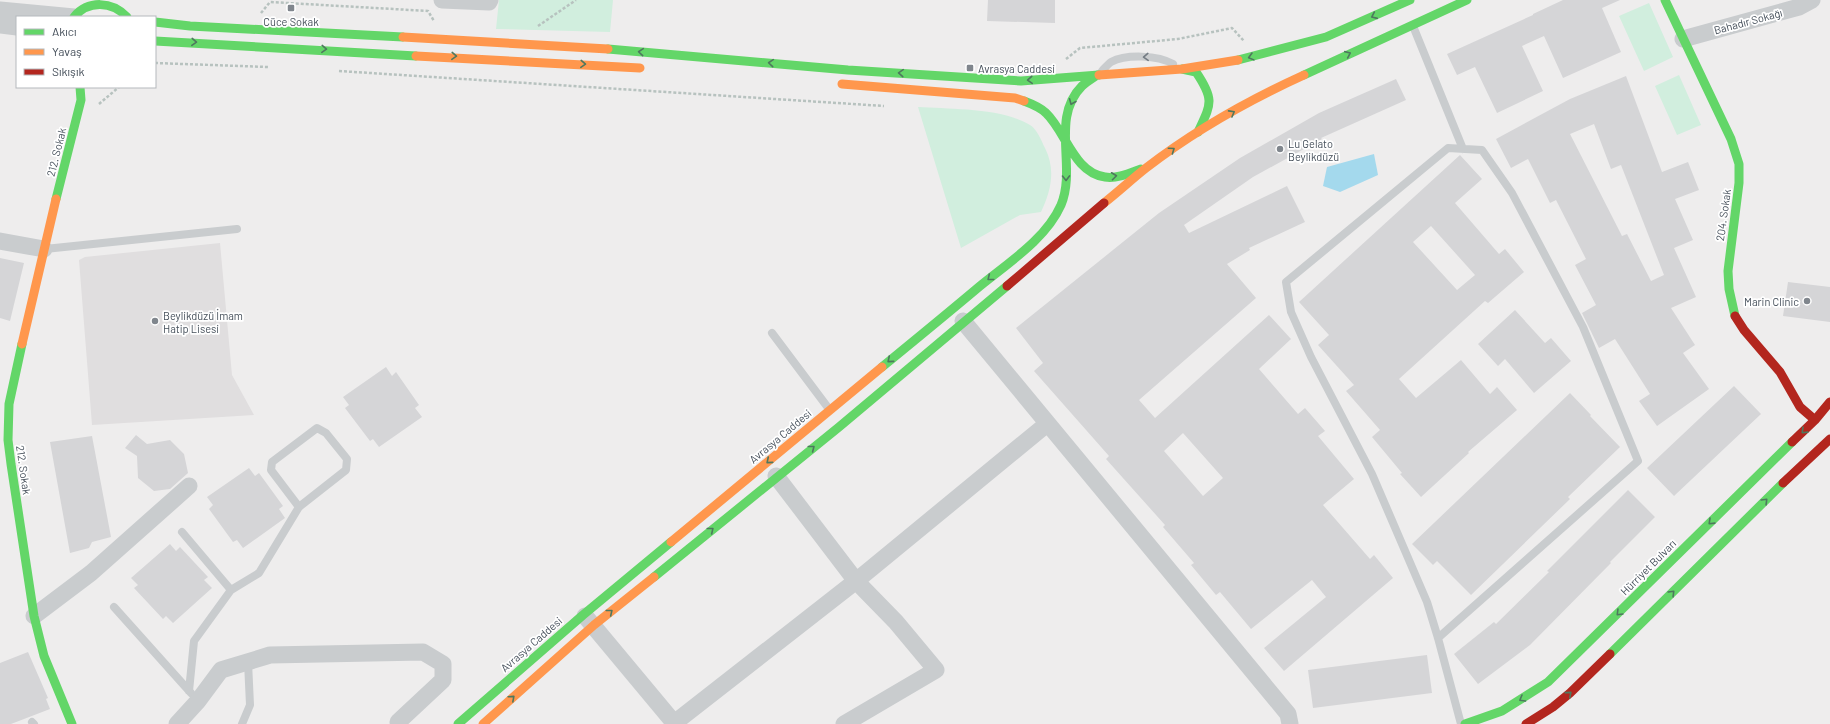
<svg xmlns="http://www.w3.org/2000/svg" width="1830" height="724" font-family="Barlow,sans-serif">
<rect width="100%" height="100%" fill="#eeeded"/>
<path fill="#e0dedf" d="M220 243 232 375 254 415 92 425 79 260 85 257Z"/>
<path fill="#d1eede" d="M499 0H613L610 32 496 29Z
M1649 3 1673 57 1644 71 1619 16Z
M1679 75 1701 125 1677 135 1655 86Z
M918 107C950 109 1003 108 1030 125 1037 129 1041 140 1045 148 1056 170 1051 191 1041 212L1020 215 961 248Z"/>
<path fill="#a4d9ed" d="M1374 154 1378 175 1340 192 1323 186 1327 167Z"/>
<path fill="#d5d5d7" fill-rule="evenodd" d="M988 0H1055V23L987 21Z
M1563 0H1620L1602 8 1621 52 1563 78 1544 36 1522 46 1543 91 1497 113 1475 67 1457 75 1447 54 1533 15V14Z
M1626 76 1662 172 1688 162 1699 190 1675 199 1693 240 1674 248 1696 297 1671 308 1695 345 1683 353 1709 389 1657 426 1639 401 1650 394 1615 339 1599 348 1582 313 1596 305 1575 265 1586 259 1556 200 1550 203 1528 159 1511 168 1496 139 1570 99ZM1594 124 1611 169 1621 165 1664 275 1651 281 1627 234 1622 236 1570 134Z
M1396 79 1406 100 1321 138 1322 139 1253 177 1184 225 1189 233 1287 186 1305 222 1249 248 1250 250 1227 264 1256 298 1139 400 1155 418 1269 315 1291 339 1259 369 1298 414 1305 408 1325 431 1318 436 1354 479 1323 505 1370 559 1374 555 1393 578 1284 671 1264 648 1326 597 1312 580 1251 629 1220 592 1216 595 1191 565 1194 563 1163 527 1165 525 1106 459 1109 456 1034 371 1043 363 1016 328 1159 213 1240 158 1319 113ZM1183 433 1223 478 1203 496 1164 451Z
M1460 155 1482 179 1455 203 1499 254 1505 249 1524 272 1488 303 1485 301 1399 379 1416 398 1461 360 1490 394 1497 387 1517 410 1468 452 1469 453 1421 497 1400 474 1402 473 1372 437 1380 430 1346 391 1354 385 1318 345 1329 335 1299 302ZM1431 226 1475 275 1457 290 1413 242Z
M0 258 24 263 10 321 0 318Z
M1788 282 1830 287V322L1783 316Z
M1515 310 1545 343 1551 338 1571 361 1534 393 1505 359 1498 366 1478 344Z
M386 367 392 376 396 372 419 405 415 408 422 417 379 447 373 439 370 441 345 408 349 405 343 397Z
M1734 386 1761 414 1674 496 1647 468Z
M1570 393 1591 415 1590 416 1620 447 1568 497 1570 499 1471 595 1437 561 1433 565 1412 544Z
M136 435 147 444 170 440 184 454 188 473 170 489 154 491 138 478 137 456 125 448Z
M92 436 111 537 92 542 89 548 70 553 50 442Z
M249 468 255 476 259 473 283 506 279 509 285 518 243 548 237 540 233 542 209 509 213 505 207 497Z
M1628 490 1655 517 1610 562 1611 563 1530 645 1478 684 1454 654 1494 622 1496 624 1549 572 1547 571Z
M170 544 176 551 180 547 208 577 204 580 212 588 173 623 166 616 163 619 134 588 138 585 131 578Z
M28 652 48 698 46 699 50 709 11 724H0V663Z
M1427 655 1432 693 1313 708 1308 670Z"/>
<g fill="none" stroke-linecap="round" stroke-linejoin="round">
<path stroke="#b7c2bf" stroke-width="2.5" stroke-dasharray="3 2" stroke-linecap="butt" d="M261 13 270 2 428 11 434 21
M538 26 576 0
M1066 59 1080 48 1178 39 1232 28 1244 41
M155 63 268 67
M339 71 884 106
M99 104 119 87"/>
<path stroke="#c9ccce" stroke-width="8" d="M1413 26 1463 149
M1102 71C1105 68 1108 64 1111 62 1126 54 1158 55 1173 64
M45 249 237 229
M772 333 829 409
M182 532 231 590
M114 607 191 693
M1438 638 1638 461 1583 327 1512 193 1482 150 1448 148 1286 282 1291 312 1311 357 1372 474 1427 602 1438 638 1461 724
M189 691 194 641 231 590 259 573 299 507 346 470 347 459 326 433 317 428 272 462 271 470 299 507
M32 722 34 724
M242 724 250 705 248 662"/>
<path stroke="#c9ccce" stroke-width="17" d="M442 0 489 2 490 0
M0 10 74 17
M0 25 17 27
M1683 39 1799 7 1812 0
M0 241 44 249
M963 321 1288 714 1290 724
M34 616 91 573 189 486
M585 616 675 724
M177 724 198 701 221 670 270 655 423 652 443 664V680L398 722
M673 724 856 581 776 476
M844 724 936 670 896 622 856 581 1047 424"/>
<path stroke="#63d668" stroke-width="9" d="M1665 0 1731 139 1739 164V183L1728 271 1729 289 1735 316
M74 17C88 0 112 1 127 17
M155 22 190 26 403 37
M155 41 416 56
M608 49 848 70 1021 81 1099 75
M1238 60 1326 37 1410 0
M1182 69 1196 72C1215 100 1211 104 1198 132
M1304 75 1467 0
M1024 101C1032 104 1040 107 1046 113 1066 132 1074 173 1105 177 1117 179 1130 173 1141 169
M56 199 81 100 80 87
M22 344 9 404 8 440 11 464 34 616 44 656 72 724
M882 367C915 340 948 313 980 286 1008 263 1046 239 1061 205 1077 167 1050 118 1082 86 1087 81 1092 79 1097 75
M654 577 839 427 1007 286
M1610 654 1783 483
M458 724 583 615 671 542
M1465 724 1502 711 1548 682 1792 442"/>
<path stroke="#ff974d" stroke-width="9" d="M403 37 608 49
M416 56 640 68
M1099 75 1182 69 1238 60
M842 84 1015 98 1024 101
M1104 203C1118 192 1132 179 1146 168 1194 131 1249 100 1304 75
M22 344 56 199
M671 542 882 367
M483 724 594 625 654 577"/>
<path stroke="#b3261e" stroke-width="9" d="M1007 286 1104 203
M1735 316 1744 330 1780 372 1800 407 1815 420
M1792 442 1815 420 1830 402
M1783 483 1830 439
M1526 724 1553 707 1570 693 1610 654"/>
</g>
<defs><path id="oneway-chevron" d="M-2-3.5L2.5 0L-2 3.5" fill="none" stroke-width="1.6" stroke-linecap="round" stroke-linejoin="round"/></defs>
<g stroke="#4e785e">
<use href="#oneway-chevron" transform="translate(1374 16) rotate(156)"/>
<use href="#oneway-chevron" transform="translate(194 42) rotate(3)"/>
<use href="#oneway-chevron" transform="translate(324 49) rotate(3)"/>
<use href="#oneway-chevron" transform="translate(641 52) rotate(-175)"/>
<use href="#oneway-chevron" transform="translate(1348 54) rotate(-24)"/>
<use href="#oneway-chevron" transform="translate(454 56) rotate(3)"/>
<use href="#oneway-chevron" transform="translate(1251 57) rotate(165)"/>
<use href="#oneway-chevron" transform="translate(771 63) rotate(-175)"/>
<use href="#oneway-chevron" transform="translate(583 64) rotate(3)"/>
<use href="#oneway-chevron" transform="translate(901 73) rotate(-176)"/>
<use href="#oneway-chevron" transform="translate(1030 80) rotate(176)"/>
<use href="#oneway-chevron" transform="translate(1072 102) rotate(113)"/>
<use href="#oneway-chevron" transform="translate(1232 113) rotate(-29)"/>
<use href="#oneway-chevron" transform="translate(1172 150) rotate(-35)"/>
<use href="#oneway-chevron" transform="translate(1114 176) rotate(-7)"/>
<use href="#oneway-chevron" transform="translate(1066 178) rotate(89)"/>
<use href="#oneway-chevron" transform="translate(990 278) rotate(141)"/>
<use href="#oneway-chevron" transform="translate(890 360) rotate(140)"/>
<use href="#oneway-chevron" transform="translate(1804 431) rotate(136)"/>
<use href="#oneway-chevron" transform="translate(812 448) rotate(-38)"/>
<use href="#oneway-chevron" transform="translate(769 461) rotate(140)"/>
<use href="#oneway-chevron" transform="translate(1765 501) rotate(-45)"/>
<use href="#oneway-chevron" transform="translate(1711 522) rotate(136)"/>
<use href="#oneway-chevron" transform="translate(711 530) rotate(-39)"/>
<use href="#oneway-chevron" transform="translate(1672 593) rotate(-45)"/>
<use href="#oneway-chevron" transform="translate(610 612) rotate(-39)"/>
<use href="#oneway-chevron" transform="translate(1619 613) rotate(135)"/>
<use href="#oneway-chevron" transform="translate(1569 694) rotate(-41)"/>
<use href="#oneway-chevron" transform="translate(512 698) rotate(-42)"/>
<use href="#oneway-chevron" transform="translate(1522 699) rotate(150)"/>
</g>
<use stroke="#737b83" href="#oneway-chevron" transform="translate(1146 57) rotate(177)"/>
<g fill="#80868d" stroke="#fff" stroke-width="1.5">
<rect x="287" y="4" width="8" height="8" rx="2"/>
<rect x="966" y="64" width="8" height="8" rx="2"/>
<circle cx="1280" cy="149" r="4"/>
<circle cx="1807" cy="301" r="4"/>
<circle cx="155" cy="321" r="4"/>
</g>
<g text-anchor="middle" dominant-baseline="central" stroke-width="3.5" stroke-linejoin="round" paint-order="stroke">
<g font-size="11" fill="#454f5a" stroke="#fff" text-anchor="start">
<text x="291" y="21" text-anchor="middle">Cüce Sokak</text>
<text x="978" y="68">Avrasya Caddesi</text>
<text x="1288" y="143">Lu Gelato<tspan x="1288" dy="13">Beylikdüzü</tspan></text>
<text x="1799" y="301" text-anchor="end">Marin Clinic</text>
<text x="163" y="315">Beylikdüzü İmam<tspan x="163" dy="13">Hatip Lisesi</tspan></text>
</g>
<g font-size="11" fill="#454f5a" stroke="#fff">
<text transform="translate(1748 21) rotate(-15)">Bahadır Sokağı</text>
<text transform="translate(56 152) rotate(-76)">212. Sokak</text>
<text transform="translate(1723 215) rotate(-82)">204. Sokak</text>
<text transform="translate(780 436) rotate(-40)">Avrasya Caddesi</text>
<text transform="translate(24 470) rotate(82)">212. Sokak</text>
<text transform="translate(1648 567) rotate(-45)">Hürriyet Bulvarı</text>
<text transform="translate(531 644) rotate(-41)">Avrasya Caddesi</text>
</g>
</g>
<rect x="16" y="16" width="140" height="72" fill="#ffffff" stroke="#b5b9bd"/>
<rect x="24" y="29" width="20" height="6" fill="#63d668" stroke="#b5b9bd"/>
<text x="52" y="36" font-size="12" fill="#454f5a">Akıcı</text>
<rect x="24" y="49" width="20" height="6" fill="#ff974d" stroke="#b5b9bd"/>
<text x="52" y="56" font-size="12" fill="#454f5a">Yavaş</text>
<rect x="24" y="69" width="20" height="6" fill="#b3261e" stroke="#b5b9bd"/>
<text x="52" y="76" font-size="12" fill="#454f5a">Sıkışık</text>
</svg>
